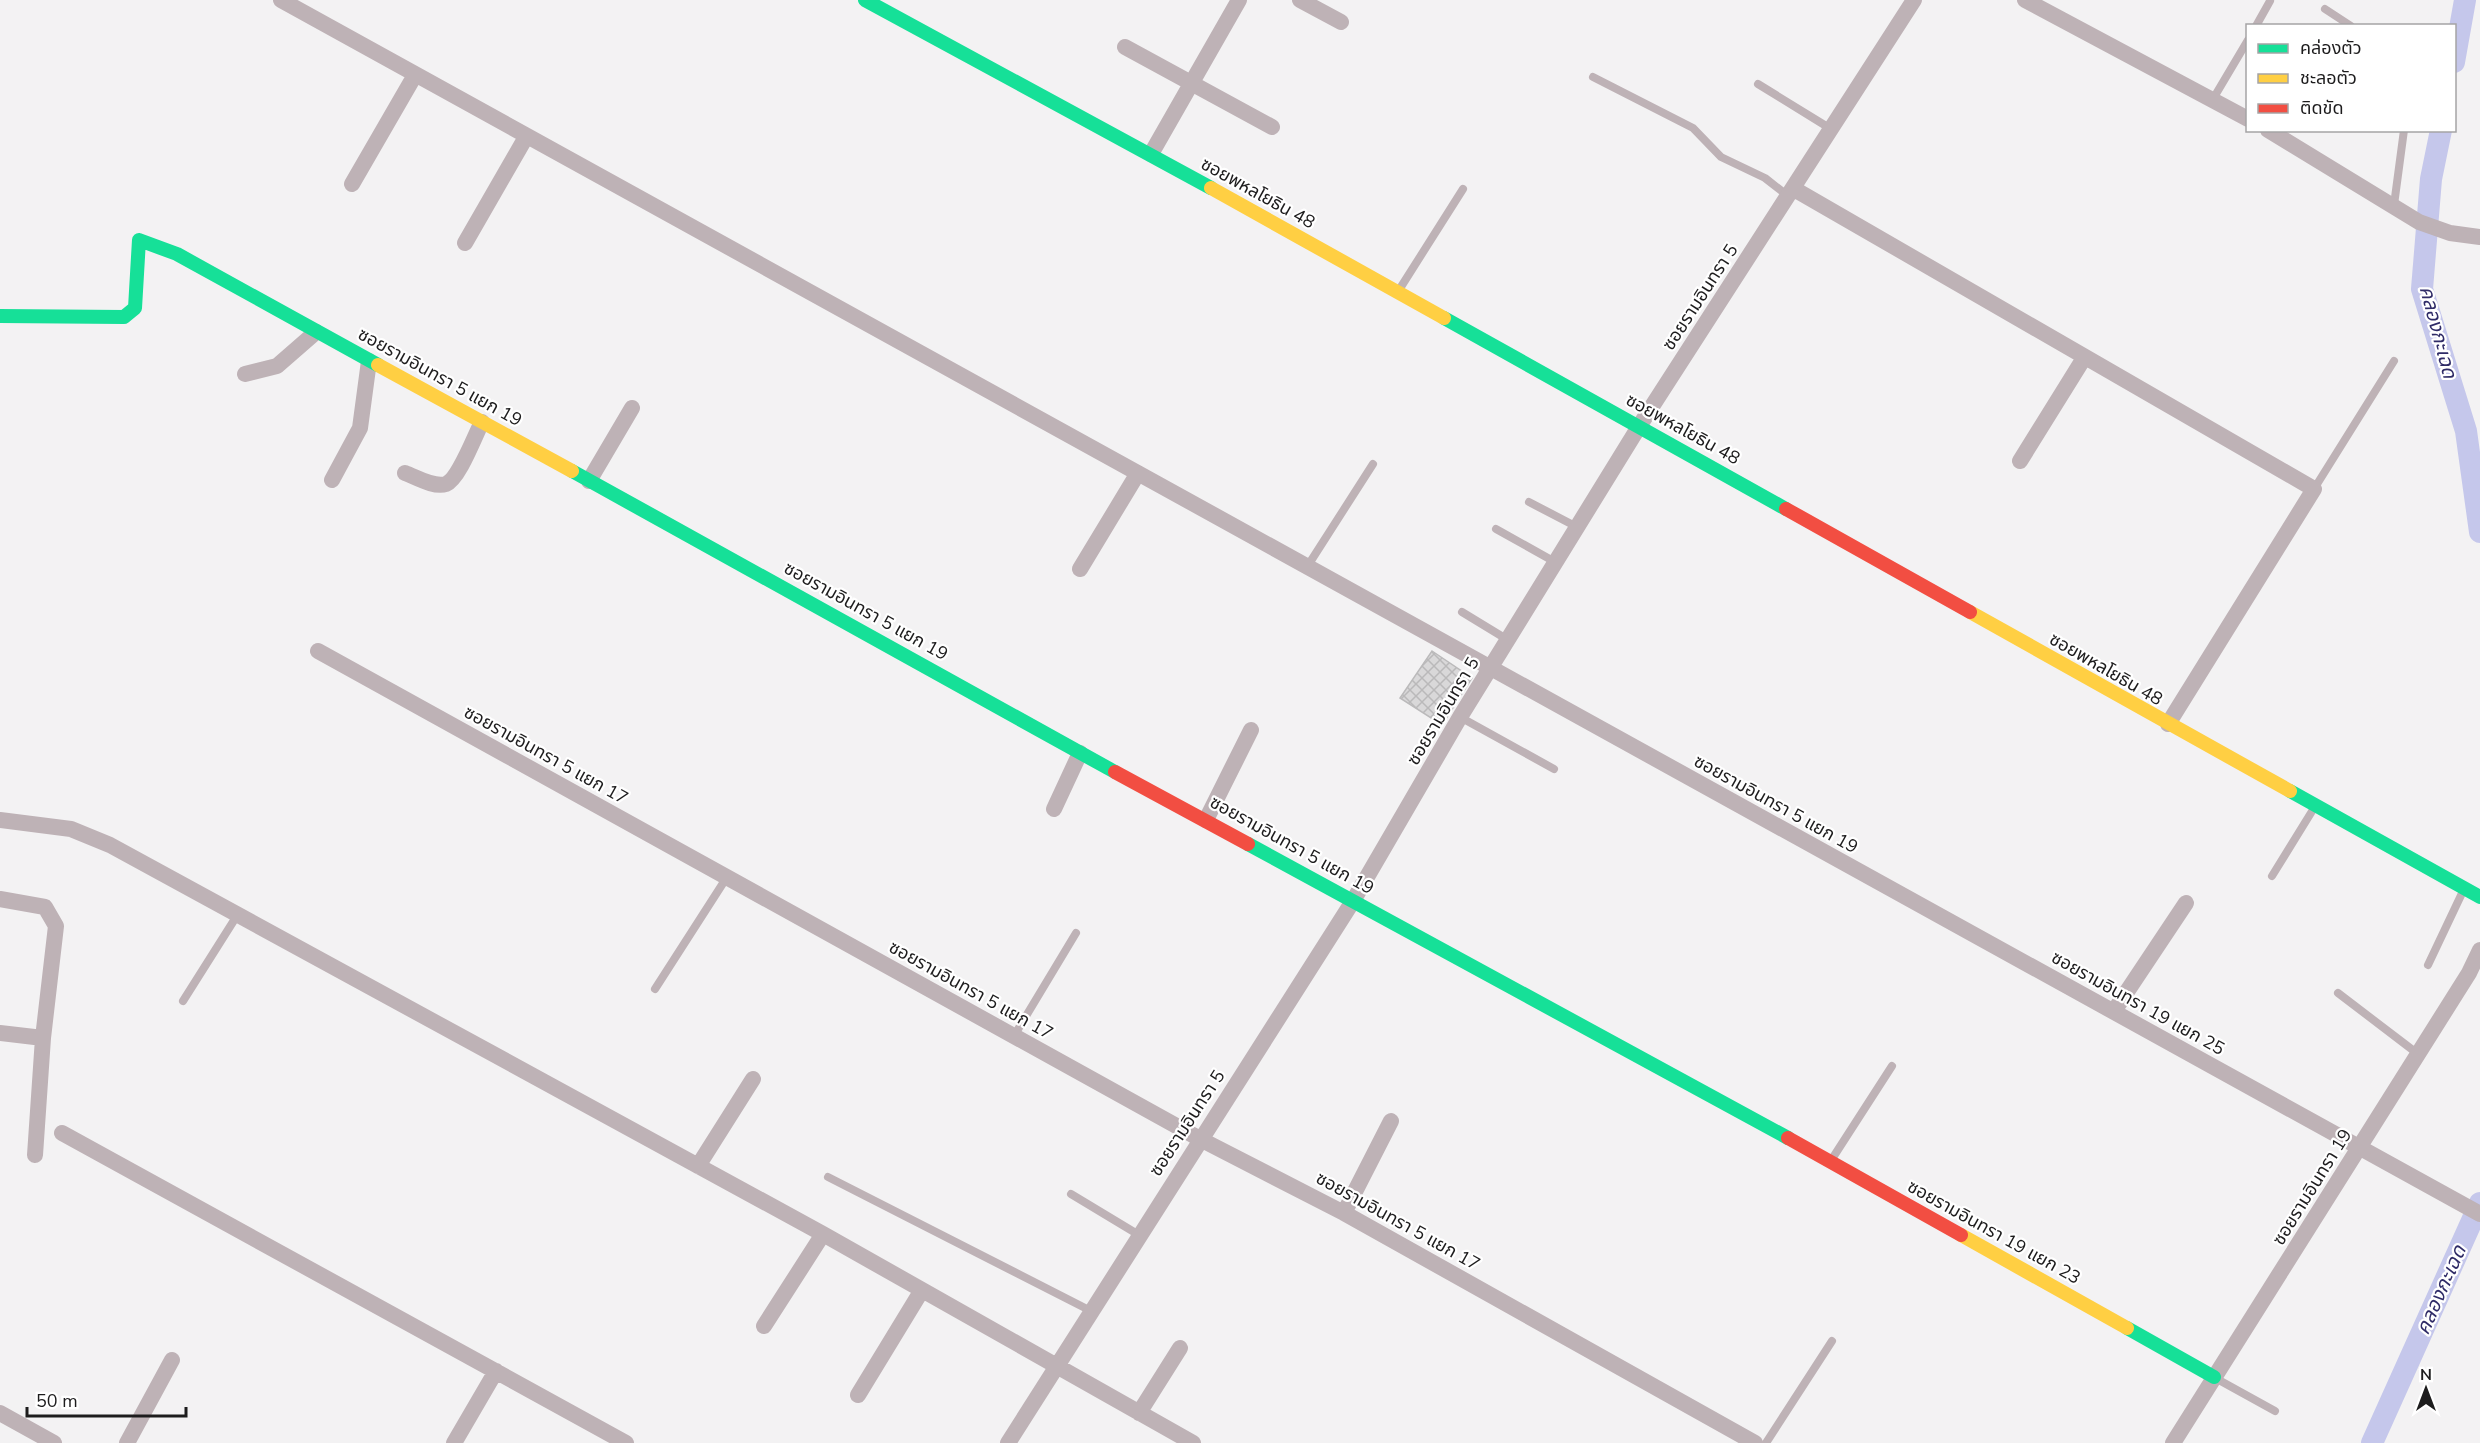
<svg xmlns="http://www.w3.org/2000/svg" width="2480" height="1443" font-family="'Nunito Sans','Noto Sans Thai',sans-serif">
<defs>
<pattern id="building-cross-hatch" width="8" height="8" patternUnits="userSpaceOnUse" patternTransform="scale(1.5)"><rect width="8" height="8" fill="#d9d8d9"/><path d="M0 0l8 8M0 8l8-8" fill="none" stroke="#bab9ba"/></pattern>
</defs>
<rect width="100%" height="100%" fill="#f3f2f3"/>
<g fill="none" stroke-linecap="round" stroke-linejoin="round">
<path stroke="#c5c7eb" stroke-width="22" d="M2454 62 2465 0
M2441 130 2431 179 2422 289 2466 431 2480 532
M2372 1443 2480 1203"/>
</g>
<path fill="url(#building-cross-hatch)" stroke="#bbbabb" stroke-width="1.5" d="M1432 651 1472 678 1442 725 1400 698Z"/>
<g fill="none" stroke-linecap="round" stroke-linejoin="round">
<path stroke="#beb2b6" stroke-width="8" d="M2325 9 2351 26
M2256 26 2270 1
M1593 77 1693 128 1721 157 1765 178 1788 196
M1758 84 1831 129
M2213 99 2248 40
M2394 205 2404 130
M1399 290 1463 189
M2314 489 2394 361
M1529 502 1577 527
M1496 529 1555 562
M1307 567 1373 464
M1462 612 1508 640
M1460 717 1554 769
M2272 876 2314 808
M2428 965 2464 889
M655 989 727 877
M2338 993 2418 1054
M183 1001 238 914
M1014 1036 1076 933
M1832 1159 1892 1066
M828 1177 1091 1311
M1071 1194 1139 1235
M2217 1379 2275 1411
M1766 1443 1832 1341"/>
<path stroke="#beb2b6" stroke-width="16" d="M281 0 2480 1214
M1300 0 1341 22
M2025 0 2248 119
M1125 47 1272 127
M2268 130 2419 222 2450 233 2480 237
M1151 154 1239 0
M352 184 415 75
M1794 189 2314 489 2168 724
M465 243 526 137
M245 374 277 366 316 332
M2020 461 2084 358
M405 473C416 477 434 488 446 484 459 479 475 435 482 422
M332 480 360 428 369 361
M589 481 632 408
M1080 569 1138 473
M318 651 1200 1139 1344 1213 1755 1443
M1054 809 1080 753
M0 820 71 829 110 845 823 1234 1193 1443
M1206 820 1251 730
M0 899 45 907 56 926 43 1038 35 1155
M2114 1011 2186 903
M0 1033 43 1038
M62 1133 626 1443
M698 1166 753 1079
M1344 1213 1391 1121
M764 1326 823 1234
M858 1395 922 1290
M0 1413 54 1443
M1139 1413 1180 1348
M127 1443 172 1360
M454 1443 496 1371
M1008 1443 1353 901 1460 717 1640 425 1914 0
M2173 1443 2469 973 2480 950"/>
<path stroke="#16e098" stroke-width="14" d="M865 0 1211 188
M0 316 124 317 135 308 139 240 177 254 378 365
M1444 318 1786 509
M572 471 1115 772
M2290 791 2480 897
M1248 844 1788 1138
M2127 1328 2214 1377"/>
<path stroke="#ffcf43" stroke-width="14" d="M1211 188 1444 318
M378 365 572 471
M1970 612 2290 791
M1961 1235 2127 1328"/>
<path stroke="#f24e42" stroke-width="14" d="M1786 509 1970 612
M1115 772 1248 844
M1788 1138 1961 1235"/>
</g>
<g text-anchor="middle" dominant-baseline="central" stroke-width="4.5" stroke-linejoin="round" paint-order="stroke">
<g font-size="18" fill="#1d1c1d" stroke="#fff">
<text transform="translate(1258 193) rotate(29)">ซอยพหลโยธิน 48</text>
<text transform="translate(1700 297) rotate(-57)">ซอยรามอินทรา 5</text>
<text transform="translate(440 377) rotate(29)">ซอยรามอินทรา 5 แยก 19</text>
<text transform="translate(1683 429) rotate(29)">ซอยพหลโยธิน 48</text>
<text transform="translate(866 611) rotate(29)">ซอยรามอินทรา 5 แยก 19</text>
<text transform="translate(2106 669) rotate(30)">ซอยพหลโยธิน 48</text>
<text transform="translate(1443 711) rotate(-59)">ซอยรามอินทรา 5</text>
<text transform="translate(546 755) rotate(29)">ซอยรามอินทรา 5 แยก 17</text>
<text transform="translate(1776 804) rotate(29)">ซอยรามอินทรา 5 แยก 19</text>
<text transform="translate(1292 845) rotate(29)">ซอยรามอินทรา 5 แยก 19</text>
<text transform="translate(971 990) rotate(29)">ซอยรามอินทรา 5 แยก 17</text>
<text transform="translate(2138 1003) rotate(29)">ซอยรามอินทรา 19 แยก 25</text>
<text transform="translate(1187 1123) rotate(-57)">ซอยรามอินทรา 5</text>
<text transform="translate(2312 1187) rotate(-58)">ซอยรามอินทรา 19</text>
<text transform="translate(1398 1221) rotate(29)">ซอยรามอินทรา 5 แยก 17</text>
<text transform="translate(1994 1232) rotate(29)">ซอยรามอินทรา 19 แยก 23</text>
</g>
<g font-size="20" font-style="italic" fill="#2f2b67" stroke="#fff">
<text transform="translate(2438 332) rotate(75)">คลองกะเฉด</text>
<text transform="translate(2441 1290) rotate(-66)">คลองกะเฉด</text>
</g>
</g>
<rect x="2246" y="24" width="210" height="108" fill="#ffffff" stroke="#a5a4a5" stroke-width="1.5"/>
<rect x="2258" y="44" width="30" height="9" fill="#16e098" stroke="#a5a4a5" stroke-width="1.5"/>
<text x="2300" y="54" font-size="18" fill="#1d1c1d">คล่องตัว</text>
<rect x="2258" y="74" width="30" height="9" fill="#ffcf43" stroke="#a5a4a5" stroke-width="1.5"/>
<text x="2300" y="84" font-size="18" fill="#1d1c1d">ชะลอตัว</text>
<rect x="2258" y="104" width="30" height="9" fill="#f24e42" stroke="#a5a4a5" stroke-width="1.5"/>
<text x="2300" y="114" font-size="18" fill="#1d1c1d">ติดขัด</text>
<g transform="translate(2426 1389)" stroke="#ffffff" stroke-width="4.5" paint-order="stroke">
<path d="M0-4.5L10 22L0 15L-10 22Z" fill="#1d1c1d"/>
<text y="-9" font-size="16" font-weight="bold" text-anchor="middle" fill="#1d1c1d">N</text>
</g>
<path d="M27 1407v9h159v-9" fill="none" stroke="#1d1c1d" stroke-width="3"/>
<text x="36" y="1407" font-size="18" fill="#1d1c1d" stroke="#ffffff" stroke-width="4.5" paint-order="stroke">50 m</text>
</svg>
